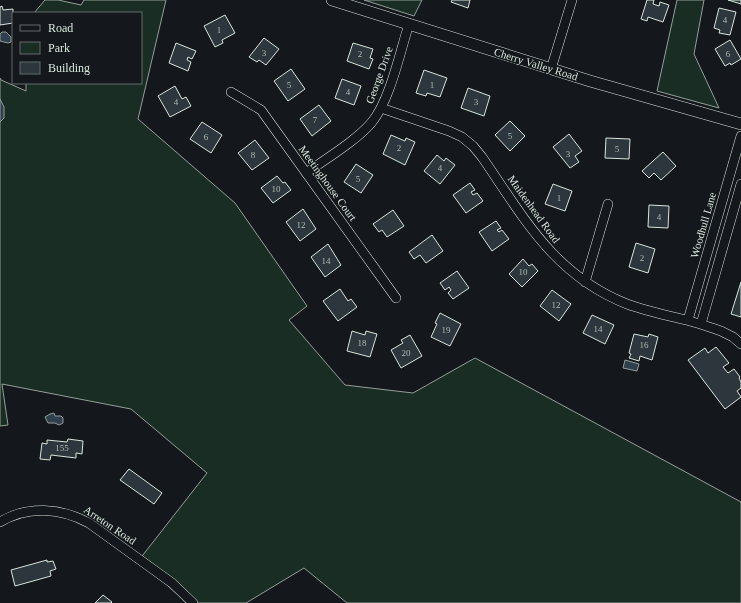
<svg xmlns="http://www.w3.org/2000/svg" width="741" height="603" font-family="'Times New Roman',serif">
<rect width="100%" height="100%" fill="#14181c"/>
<path fill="#1a2d24" stroke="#939e99" d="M45 0H58L81 5 84 0H166L138 119 235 203 307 306 289 320 345 385 413 393 475 358 741 502V603H347L304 568 246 603H187L139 560 207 473 131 409 2 384 8 425 0 426V78L1 80 26 91V83H141V13H34Z
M364 0H422L414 16Z
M677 0H704L694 54 719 108 657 91Z"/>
<path fill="#2f3f4d" stroke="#939e99" d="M2 32H6L11 37V42L8 43 0 41V34Z
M0 99 4 107V118L0 122Z
M625 360 639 364 637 371 623 368Z
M54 413 55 416H61L63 418V423L59 425 55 423H48L45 417 50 414Z"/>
<path fill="#2c363c" stroke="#d8e6dc" d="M452 0H470L468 8 451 2Z
M647 0H654L653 4 659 6 660 2 669 5 663 22 648 17 647 21 641 19Z
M728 0H741V4Z
M2 6 3 10 13 9V23L0 25V7Z
M719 8 736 12 730 35 719 33 720 30 714 28Z
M225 15 235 33 222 40 223 43 215 47 204 26Z
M264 38 279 49 266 65 259 60 257 62 249 57Z
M730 40 741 59 731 65 730 63 725 66 715 49Z
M176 43 196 51 192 59 188 57 187 60 191 62 188 71 169 63Z
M353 43 373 49 370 58 373 59 369 69 347 61Z
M291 69 305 89 288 101 274 81Z
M424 70 447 78 440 97 427 93 426 96 416 93Z
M342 79 361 86 354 105 335 98Z
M175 86 182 99 186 97 191 106 170 117 158 96Z
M468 88 490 96 484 116 461 108Z
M319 105 331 121 312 136 300 119Z
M510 121 525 136 510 151 495 135Z
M202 122 222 135 211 153 190 139Z
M569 134 582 151 575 156 579 162 570 168 553 147Z
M391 135 405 141 406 138 415 142 405 165 383 154Z
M606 138 630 139 629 159 605 158Z
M255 140 269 158 252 170 238 153Z
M663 152 676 166 661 180 654 173 649 178 642 171Z
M437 155 444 161 446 158 455 165 440 184 424 171Z
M356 164 373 175 361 193 344 182Z
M277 176 283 183 285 182 291 190 273 203 261 188Z
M470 183 475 190 471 192 473 195 477 193 483 201 466 213 453 195Z
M553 184 572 191 565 211 545 204Z
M649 205 669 206 668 228 648 227Z
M303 209 316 229 300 241 286 222Z
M393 210 404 226 387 237 382 230 379 232 373 224Z
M496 221 501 228 497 230 499 232 502 230 509 239 492 251 479 232Z
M432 235 443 251 426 263 420 255 414 259 409 252Z
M636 243 655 249 648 273 629 267Z
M328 244 341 265 325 277 311 257Z
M523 259 529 266 532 264 538 271 522 287 509 274Z
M457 271 469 288 453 299 448 293 451 290 449 287 445 290 440 283Z
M741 282V317L731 314Z
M340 289 348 301 351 299 357 307 338 321 323 301Z
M552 290 571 304 559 321 540 306Z
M440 313 461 324 450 346 431 337 437 324 435 323Z
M592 315 614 325 605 344 583 333Z
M352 331 365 335 366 331 377 334 370 357 347 351Z
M634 334 648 337 649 334 658 337 652 360 640 356 639 361 629 358 631 354 629 353Z
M410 335 422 356 401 368 391 350 403 343 401 340Z
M716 347 729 363 723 367 728 373 734 369 740 377 739 378 741 382V388L737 391 741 397 725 409 688 360 705 348 708 353Z
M68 439 83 441 82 454 76 453V458L51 455 50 460 40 459 42 443 47 444V440L67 442Z
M129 469 162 493 154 504 120 480Z
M47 560V562L53 561 56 569 50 571 51 576 15 586 11 570Z
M103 595 112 602 111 603H95Z"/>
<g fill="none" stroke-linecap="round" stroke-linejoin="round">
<defs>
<path id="minor" d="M551 69 572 0
M231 92 261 110 396 298
M381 108 449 131 462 137 473 146 482 157C524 218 554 275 627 304 646 311 666 315 686 320 698 323 709 327 721 331L733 337 741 344
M306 173C327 158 356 141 372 122 390 100 400 52 409 24
M585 282 608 204
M688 320 741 136
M701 324 741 184
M0 522C28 505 61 508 89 523L172 583 193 603"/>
<path id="tertiary" d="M332 0 590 81 741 124"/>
</defs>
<use href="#minor" stroke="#d8e6dc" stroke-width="10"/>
<use href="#tertiary" stroke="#d8e6dc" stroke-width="12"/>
<use href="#minor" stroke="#14181c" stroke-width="9"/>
<use href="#tertiary" stroke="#14181c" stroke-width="11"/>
</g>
<g text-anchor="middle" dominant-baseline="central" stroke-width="3" stroke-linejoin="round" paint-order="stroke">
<g font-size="9" fill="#adbab4">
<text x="725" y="20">4</text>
<text x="219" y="30">1</text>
<text x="264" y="53">3</text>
<text x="360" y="54">2</text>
<text x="728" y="54">6</text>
<text x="289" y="85">5</text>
<text x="432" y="85">1</text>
<text x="348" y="92">4</text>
<text x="176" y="102">4</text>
<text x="476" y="102">3</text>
<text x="315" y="120">7</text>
<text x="510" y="136">5</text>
<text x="206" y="137">6</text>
<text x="399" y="148">2</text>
<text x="617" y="149">5</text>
<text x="568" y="154">3</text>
<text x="253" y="155">8</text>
<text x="440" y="168">4</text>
<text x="358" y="179">5</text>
<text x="276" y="189">10</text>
<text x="559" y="198">1</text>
<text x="659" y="217">4</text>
<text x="301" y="225">12</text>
<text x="642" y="258">2</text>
<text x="326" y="261">14</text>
<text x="523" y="272">10</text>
<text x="556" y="305">12</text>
<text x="598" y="329">14</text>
<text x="446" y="330">19</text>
<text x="362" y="343">18</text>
<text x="644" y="345">16</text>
<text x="406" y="353">20</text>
<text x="62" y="448">155</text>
</g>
<g font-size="11" fill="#d8e6dc" stroke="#14181c">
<text transform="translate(536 64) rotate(17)">Cherry Valley Road</text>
<text transform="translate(379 75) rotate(-70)">George Drive</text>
<text transform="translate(328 183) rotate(54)">Meetinghouse Court</text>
<text transform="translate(534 209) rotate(54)">Maidenhead Road</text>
<text transform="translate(703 225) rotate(-74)">Woodhull Lane</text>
<text transform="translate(110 525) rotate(34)">Arreton Road</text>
</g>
</g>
<rect x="12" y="12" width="130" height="72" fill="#14181c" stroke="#626a69"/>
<rect x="20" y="25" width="20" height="6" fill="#14181c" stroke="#626a69"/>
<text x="48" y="32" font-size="12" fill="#d8e6dc">Road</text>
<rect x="20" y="42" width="20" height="12" fill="#1a2d24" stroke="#626a69"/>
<text x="48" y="52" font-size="12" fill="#d8e6dc">Park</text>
<rect x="20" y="62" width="20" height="12" fill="#2c363c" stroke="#626a69"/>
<text x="48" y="72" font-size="12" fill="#d8e6dc">Building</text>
</svg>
